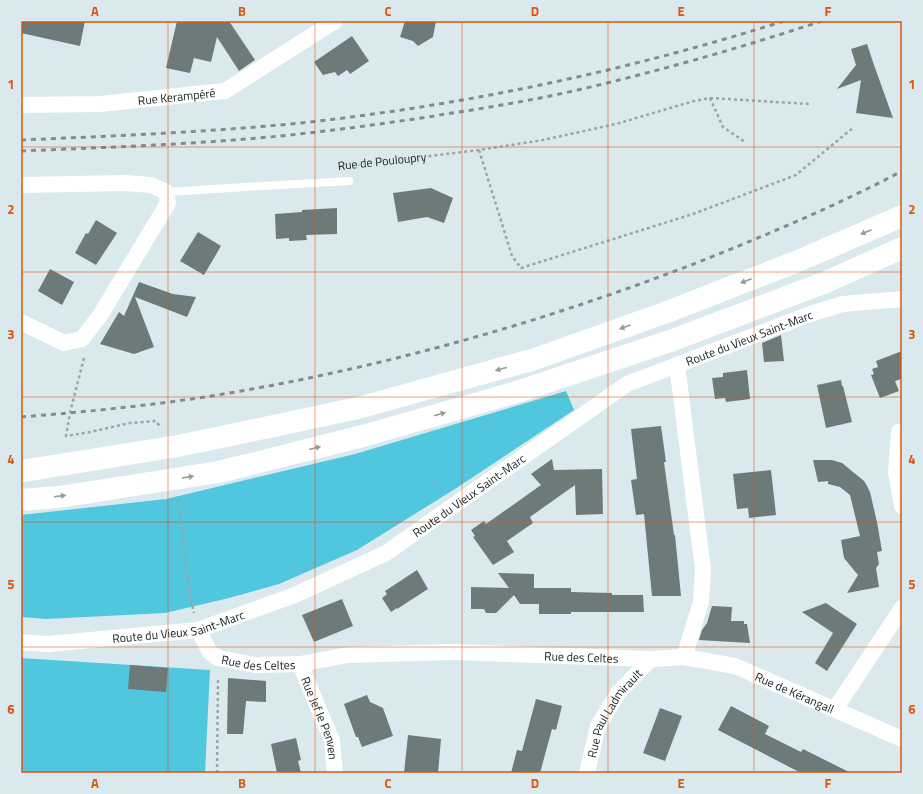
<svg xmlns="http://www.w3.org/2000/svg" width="923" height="794" font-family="'Titillium Web',sans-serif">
<rect width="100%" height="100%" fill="#dae9ed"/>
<path fill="#50c7de" d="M566 391 574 410 458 487 357 550 279 584 229 598 165 613 46 619 21 617V515L166 499 355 454Z
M21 658 210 670 205 773H21Z"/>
<path fill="#6c7a79" d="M21 21H85L80 46 21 33Z
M177 21H229L255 60 239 71 217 37 211 62 194 58 190 73 166 68Z
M405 21H436L433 37 418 46 413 41 400 37Z
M352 36 369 61 350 74 347 70 338 76 335 72 323 75 314 62Z
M867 44 874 65 893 118 856 113 861 80 837 89 856 65 851 49Z
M431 188 453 198 444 223 427 217 398 222 393 193Z
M337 208V234L306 235 307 240 289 241V238L276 239 275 214 302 212V210Z
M96 220 117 233 96 265 75 253 86 233 88 234Z
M198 232 221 246 204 275 180 261Z
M50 269 74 282 62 305 38 291Z
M139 282 173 294 196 297 187 317 135 297 154 347 134 354 100 344 119 312 124 316Z
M781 335 784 361 764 362 762 343Z
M902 351V379L895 381 899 391 880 398 871 375 874 374 872 369 878 367 876 361Z
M747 370 750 399 726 402 725 398 715 399 712 378 723 377V373Z
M841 380 842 386H843L852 422 826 428 817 385Z
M661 426 666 462H664L674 535H675L681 596H652L644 514 636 515 631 480 637 479 631 429Z
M552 459 554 470 602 469 603 514 576 515 575 485 530 517 533 523 507 541 514 552 493 565 473 537 475 536 471 530 484 521 486 524 541 485 531 474Z
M813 460H832L842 463 864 481 867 486 870 492 877 522 882 551 877 552 879 564 876 568 879 587 847 593 858 575 844 558 841 540 860 536 850 495 840 487 828 484V481L818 482Z
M771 470 776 515 749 518 748 508 737 509 733 474Z
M417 570 428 589 397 609V608L391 612 382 598 387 594 385 591Z
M498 573 534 574V588H571V592L612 593V595H643L644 612H571V614H539V604H520L514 595 496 613H486L484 609H471V587L509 588Z
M342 599 353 626 314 642 302 615Z
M826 603 857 624 827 671 815 663 833 633 802 612Z
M712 606 732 607 731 621H744V624H747L750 643 699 640 702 630 707 623Z
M130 665 168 668 166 692 128 689Z
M228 678 266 681V702L246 701 243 734H227Z
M367 695 370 702 383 708 393 736 362 747 358 737H356L344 704Z
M536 699 562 706 556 730 552 729 540 773H511L517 750 522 751Z
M731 706 769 726 765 734 801 752 803 749 851 773H801L718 730Z
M660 708 682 716 665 761 643 753Z
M408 735 441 739 438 773H404Z
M296 738 301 760 298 761 301 773H277L271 744Z"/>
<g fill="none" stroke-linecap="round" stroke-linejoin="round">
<path stroke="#99a5a8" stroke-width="2.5" stroke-dasharray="3 3" stroke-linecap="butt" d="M710 98 809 104
M479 150 512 256 521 268 693 214 796 175 854 127
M351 166 479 150 543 140 616 124 694 101 710 98 723 127 745 142
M84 358 70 413 66 436 90 432 130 423 156 421 161 428
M178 499 190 596 194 613
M217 773 218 677"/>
<path stroke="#fff" stroke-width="8" d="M166 192 262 186 349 181"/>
<g stroke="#fff" stroke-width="16">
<path id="s1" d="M21 105 100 104 225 91 335 21"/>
<path d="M21 185 126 183 151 185 166 192 168 203 101 314 82 339 64 343 21 322"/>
<path d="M902 431 899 432 896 472 902 506"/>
<path id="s2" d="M198 630 210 652 218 658 255 665 300 664 348 655 452 652 651 659 684 657 701 602 703 569 677 365"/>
<path id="s3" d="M21 642 48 644 198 630 295 595 386 553 627 384 813 313 843 304 902 299"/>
<path id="s4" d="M684 657 735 666 902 739"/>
<path id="s5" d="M300 664 332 741 335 773"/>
<path d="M835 709 902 608"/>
<path id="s6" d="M587 773 598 726 618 693 651 659"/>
</g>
<path stroke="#fff" stroke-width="22" d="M21 471 35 469 178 446 269 427 358 408 535 359 667 312 798 261 902 216
M21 500 59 497 219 472 363 436 520 391 673 340 826 282 902 248"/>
<path stroke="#818c8f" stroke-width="3" stroke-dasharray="5 5" stroke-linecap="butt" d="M21 140C114 136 208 132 301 123 465 105 627 71 784 21
M21 151C114 147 207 144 299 134 354 128 410 120 465 111 504 105 543 98 582 89 663 70 743 47 822 21
M21 417C95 411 168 404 241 391 395 364 545 321 691 265 762 237 834 207 902 171"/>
</g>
<defs><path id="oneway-solid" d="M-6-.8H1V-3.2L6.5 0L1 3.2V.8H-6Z"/></defs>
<g fill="#979a9a">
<use href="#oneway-solid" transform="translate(866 232) rotate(157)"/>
<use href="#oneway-solid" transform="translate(746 281) rotate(159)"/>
<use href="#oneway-solid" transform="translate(625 327) rotate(160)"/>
<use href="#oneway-solid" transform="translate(501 369) rotate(165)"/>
<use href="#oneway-solid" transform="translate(440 414) rotate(-16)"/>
<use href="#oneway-solid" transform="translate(315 448) rotate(-14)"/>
<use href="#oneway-solid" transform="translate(188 477) rotate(-9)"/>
<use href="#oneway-solid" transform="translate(60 496) rotate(-7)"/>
</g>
<path fill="none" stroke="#de560d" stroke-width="1" stroke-opacity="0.55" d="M168 21V773M315 21V773M462 21V773M608 21V773M754 21V773M21 147H902M21 272H902M21 397H902M21 522H902M21 647H902"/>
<g text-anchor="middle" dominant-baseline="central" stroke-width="3" stroke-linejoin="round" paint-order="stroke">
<g font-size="12" fill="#181e1f" stroke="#dae9ed">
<text stroke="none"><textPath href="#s1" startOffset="156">Rue Kerampéré</textPath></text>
<text transform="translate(382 161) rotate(-6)">Rue de Pouloupry</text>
<text stroke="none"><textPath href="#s3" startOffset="806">Route du Vieux Saint-Marc</textPath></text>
<text stroke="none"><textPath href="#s3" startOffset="482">Route du Vieux Saint-Marc</textPath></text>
<text stroke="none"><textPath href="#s3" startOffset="159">Route du Vieux Saint-Marc</textPath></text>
<text stroke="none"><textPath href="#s2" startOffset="400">Rue des Celtes</textPath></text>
<text stroke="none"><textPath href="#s2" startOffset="76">Rue des Celtes</textPath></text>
<text stroke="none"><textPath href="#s4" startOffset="117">Rue de Kérangall</textPath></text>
<text stroke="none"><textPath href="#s6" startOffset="67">Rue Paul Ladmirault</textPath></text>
<text stroke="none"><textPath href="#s5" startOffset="58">Rue Jef le Penven</textPath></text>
</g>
</g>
<rect width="923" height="794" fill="none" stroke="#dae9ed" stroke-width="44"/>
<rect x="22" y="22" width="879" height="750" fill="none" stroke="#de560d" stroke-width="1.5"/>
<g font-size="13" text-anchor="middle" font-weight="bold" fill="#de560d">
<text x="95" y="16">A</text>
<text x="242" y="16">B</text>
<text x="388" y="16">C</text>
<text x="535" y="16">D</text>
<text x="681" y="16">E</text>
<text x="828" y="16">F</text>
<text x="11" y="89">1</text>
<text x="912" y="89">1</text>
<text x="11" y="214">2</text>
<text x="912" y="214">2</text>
<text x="11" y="339">3</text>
<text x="912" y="339">3</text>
<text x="11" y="464">4</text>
<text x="912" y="464">4</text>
<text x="11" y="589">5</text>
<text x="912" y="589">5</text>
<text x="11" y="714">6</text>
<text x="912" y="714">6</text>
<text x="95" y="788">A</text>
<text x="242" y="788">B</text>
<text x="388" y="788">C</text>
<text x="535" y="788">D</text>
<text x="681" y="788">E</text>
<text x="828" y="788">F</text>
</g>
</svg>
